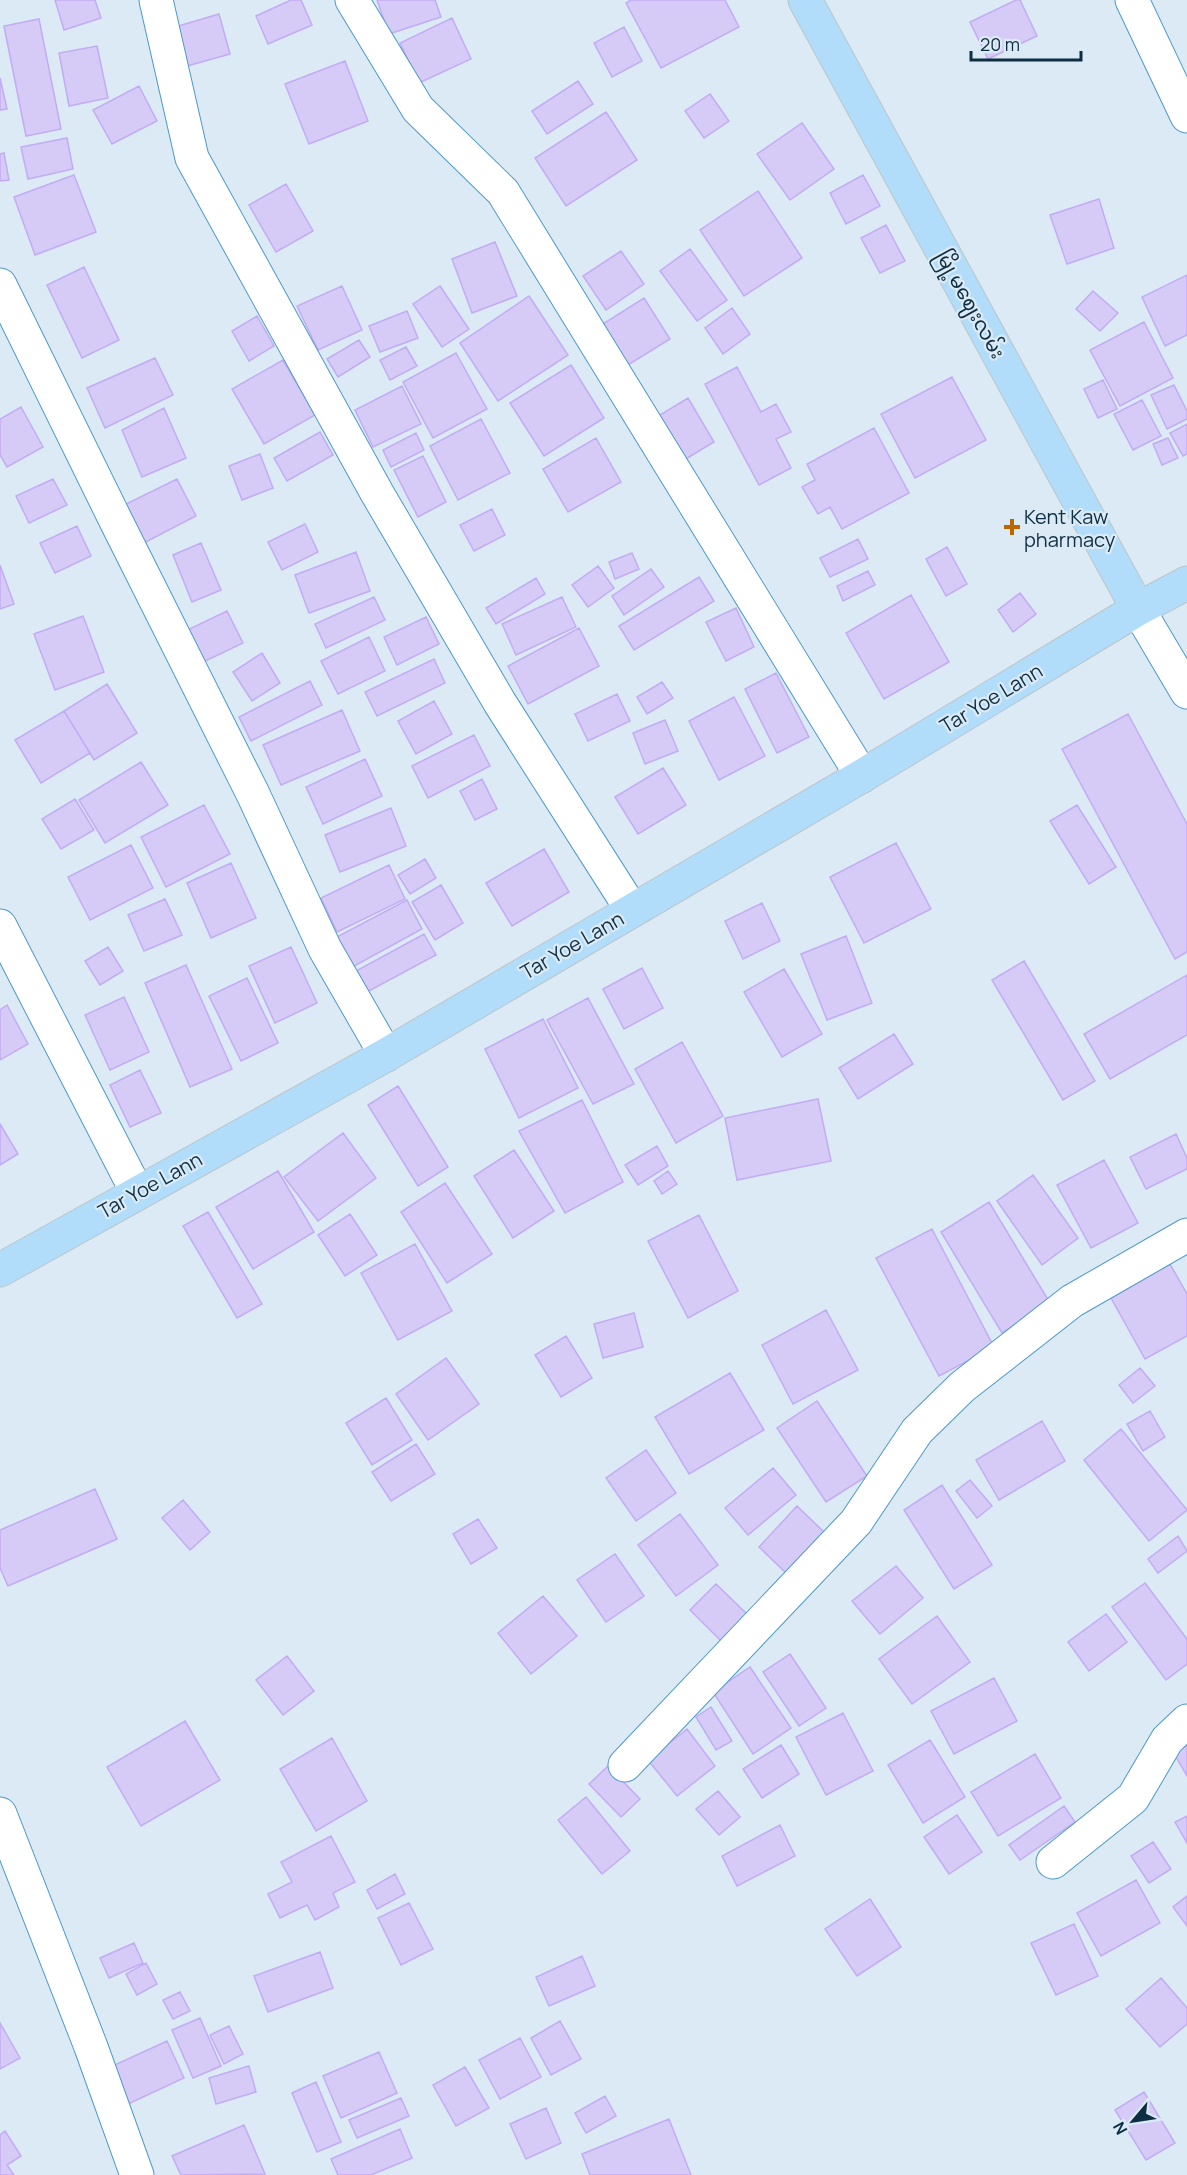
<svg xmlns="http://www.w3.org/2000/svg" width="1187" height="2175" font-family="Manrope,'Noto Sans Myanmar',sans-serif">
<rect width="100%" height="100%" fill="#dbeaf4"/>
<path fill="#d6caf6" stroke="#c2acf5" stroke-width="1.5" d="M55 0H95L101 18 64 30Z
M291 0H301L312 25 268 44 256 16Z
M377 0H435L441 17 389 34Z
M631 0H725L739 27 661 68 626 3Z
M1016 0H1020L1037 36 988 59 970 22Z
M219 14 230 54 187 66 175 27Z
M452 18 471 59 419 83 400 43Z
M39 19 61 129 26 136 4 26Z
M624 27 642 61 612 77 594 43Z
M97 46 108 98 69 106 59 53Z
M345 61 368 121 309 144 285 84Z
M0 78 7 109 0 110Z
M578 81 593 104 547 134 532 111Z
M139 86 157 121 112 144 93 110Z
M710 94 729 121 704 138 685 111Z
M606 112 637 160 566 206 535 158Z
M802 123 834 169 790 200 757 154Z
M67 138 73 169 28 179 21 147Z
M4 153 9 180 0 181V154Z
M74 175 96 232 35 255 14 197Z
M863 175 880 206 846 224 830 193Z
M286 184 313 231 276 252 249 205Z
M758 191 802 258 744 296 700 230Z
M1099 199 1114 248 1067 264 1050 215Z
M886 225 905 261 880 273 861 238Z
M495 242 517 296 472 313 452 259Z
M690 249 727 300 697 321 660 271Z
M621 251 644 284 606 310 583 276Z
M84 267 119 340 82 358 47 285Z
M1187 275V335L1165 346 1142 297Z
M342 286 362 330 318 350 297 306Z
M440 286 469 329 442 347 413 304Z
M1093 291 1118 313 1100 331 1076 309Z
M529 296 568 355 498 401 460 343Z
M644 298 670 339 628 365 603 324Z
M732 308 750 334 723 354 705 328Z
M407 311 418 338 380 352 369 326Z
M257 316 274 346 249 361 232 331Z
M1144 322 1173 378 1120 406 1090 350Z
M359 340 370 357 338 377 327 359Z
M406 347 417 366 390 380 380 360Z
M456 353 487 409 433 438 403 382Z
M155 358 173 395 105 428 87 388Z
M283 360 315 415 264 444 232 389Z
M571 365 604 418 544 456 510 403Z
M737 367 761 412 776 404 791 432 776 439 791 468 759 485 705 384Z
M952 377 986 440 915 478 881 414Z
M1103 380 1117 409 1098 418 1084 389Z
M1174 385 1187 411V419L1167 429 1151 395Z
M402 386 421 424 373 447 355 410Z
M688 398 714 442 681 462 655 418Z
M1142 400 1161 436 1133 450 1114 414Z
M21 407 43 447 7 467 0 455V419Z
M164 408 186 458 142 477 122 430Z
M481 419 510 473 458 500 430 446Z
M1187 424V454L1183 456 1170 433Z
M874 428 909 493 842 529 830 507 818 514 802 487 815 480 807 464Z
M320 432 333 455 287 481 274 458Z
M416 433 424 450 391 467 383 450Z
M596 438 621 482 568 512 543 469Z
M1168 438 1178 458 1162 465 1153 444Z
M260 454 273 488 242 500 229 466Z
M423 456 446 502 418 517 394 470Z
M53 479 67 505 29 523 16 496Z
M177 479 196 516 138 546 118 508Z
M492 509 505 535 474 551 460 525Z
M305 524 318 552 282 570 268 542Z
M77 526 91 556 55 573 40 543Z
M858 539 868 559 830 577 820 558Z
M201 543 221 590 192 602 173 555Z
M947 547 967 584 946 596 926 559Z
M356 552 370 591 309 613 295 575Z
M632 553 639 569 615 579 609 562Z
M0 565 14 604 0 609Z
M598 566 614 588 588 607 572 585Z
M651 569 664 587 624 615 612 596Z
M868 571 875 585 843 601 837 586Z
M699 577 714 601 634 650 619 626Z
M536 578 545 594 496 624 486 608Z
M1020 593 1036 614 1013 632 998 610Z
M911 595 949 662 884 699 846 633Z
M374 597 385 620 326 648 315 624Z
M562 597 576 627 516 655 502 624Z
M736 608 754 647 726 661 706 622Z
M227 611 243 643 195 666 179 634Z
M83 616 104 672 55 690 34 634Z
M426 617 439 644 397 665 384 637Z
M579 628 599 666 528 704 508 666Z
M369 637 385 671 338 694 321 661Z
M262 653 280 683 252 701 233 672Z
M434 659 445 683 377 716 365 692Z
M776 673 809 737 777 753 745 689Z
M310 681 322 705 251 741 239 717Z
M662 682 673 698 647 714 637 697Z
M107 684 137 733 94 760 64 711Z
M617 694 630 721 588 741 575 714Z
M734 697 765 756 719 780 689 721Z
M434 701 452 734 416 754 398 721Z
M342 710 360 751 281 785 263 745Z
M64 711 90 753 41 783 15 740Z
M1128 714 1187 824V952L1175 959 1062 749Z
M665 720 678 751 645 764 633 733Z
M474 735 490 766 428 798 412 766Z
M365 759 382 796 323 824 306 787Z
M141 762 168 805 105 843 79 800Z
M663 768 686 805 638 834 615 797Z
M482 779 497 809 475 820 460 791Z
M75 799 94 830 61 849 42 819Z
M204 805 230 854 166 887 141 837Z
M1077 805 1116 867 1089 884 1050 821Z
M391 808 406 846 340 872 325 835Z
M896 843 931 909 864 943 830 877Z
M131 845 153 888 90 920 68 877Z
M544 849 569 892 512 926 486 883Z
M425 859 436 878 410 894 398 875Z
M231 863 256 918 211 938 187 883Z
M389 865 405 899 337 932 321 898Z
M441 885 463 923 435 940 412 902Z
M165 899 182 935 144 951 128 915Z
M407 900 422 929 347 970 331 940Z
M762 903 780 941 743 959 725 921Z
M424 934 436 955 367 992 356 971Z
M846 936 872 1003 827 1020 801 954Z
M108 947 123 971 100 985 85 961Z
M291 947 317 1003 275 1023 249 966Z
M1024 961 1095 1081 1063 1100 992 980Z
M186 965 232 1069 190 1087 145 983Z
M642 968 663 1008 624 1029 603 989Z
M784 969 822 1034 782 1057 744 992Z
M1187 975V1035L1110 1079 1084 1034Z
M247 978 278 1043 241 1061 209 996Z
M124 997 149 1052 110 1070 85 1015Z
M588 998 634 1084 593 1104 547 1020Z
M7 1005 28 1044 0 1060V1010Z
M543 1019 578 1088 519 1118 485 1049Z
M894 1034 913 1064 858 1099 839 1068Z
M682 1042 723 1116 676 1143 635 1069Z
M140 1070 161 1113 130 1127 110 1085Z
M398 1086 448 1167 418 1186 368 1105Z
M818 1099 831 1161 737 1180 725 1118Z
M582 1100 623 1182 565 1213 519 1131Z
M0 1124 18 1154 0 1165Z
M343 1133 376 1178 318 1221 284 1177Z
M1176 1134 1187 1158V1169L1146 1189 1130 1157Z
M657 1146 668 1166 638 1185 625 1165Z
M514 1150 554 1211 513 1238 474 1176Z
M1104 1160 1138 1223 1091 1248 1057 1185Z
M278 1171 314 1232 253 1269 216 1207Z
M668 1171 677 1184 662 1194 654 1181Z
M1033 1175 1078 1238 1042 1265 997 1201Z
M445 1183 492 1254 447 1283 401 1212Z
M989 1202 1050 1303 1002 1333 941 1232Z
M208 1212 262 1304 237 1318 183 1226Z
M350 1214 377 1255 345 1276 318 1235Z
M699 1215 738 1291 688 1318 648 1241Z
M932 1229 994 1347 939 1376 876 1258Z
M415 1244 452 1311 398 1340 361 1273Z
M1170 1264 1187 1294V1336L1145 1359 1111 1298Z
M826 1310 858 1370 793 1404 762 1345Z
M634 1313 643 1347 603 1358 594 1324Z
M566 1336 592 1378 561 1397 535 1355Z
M446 1358 479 1404 428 1440 396 1394Z
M1140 1368 1155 1386 1133 1403 1119 1385Z
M730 1373 764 1430 689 1474 655 1417Z
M386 1398 412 1440 372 1465 346 1423Z
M817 1401 867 1476 826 1502 777 1428Z
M1150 1411 1165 1437 1143 1451 1127 1424Z
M1042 1421 1065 1461 999 1500 976 1460Z
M1121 1429 1187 1510 1149 1541 1084 1460Z
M416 1444 435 1474 391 1501 372 1472Z
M646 1450 676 1493 636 1521 606 1478Z
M773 1468 796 1495 748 1535 725 1508Z
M970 1480 992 1506 977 1518 956 1491Z
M942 1485 992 1565 954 1589 904 1510Z
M95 1489 117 1539 8 1586 0 1568V1530Z
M183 1500 210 1532 190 1550 162 1518Z
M797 1506 825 1533 787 1574 759 1547Z
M680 1514 718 1565 676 1596 638 1545Z
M478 1519 497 1548 471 1564 453 1534Z
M1178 1536 1187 1551 1158 1573 1148 1559Z
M615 1554 644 1596 606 1622 577 1580Z
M896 1566 923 1598 880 1634 852 1601Z
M1145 1583 1187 1639V1664L1166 1680 1112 1607Z
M716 1584 749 1616 723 1643 690 1610Z
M543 1596 577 1636 531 1674 498 1633Z
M1106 1614 1127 1642 1089 1671 1068 1642Z
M937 1616 970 1662 912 1704 879 1659Z
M790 1654 826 1708 799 1726 763 1672Z
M287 1656 314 1691 283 1715 256 1680Z
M750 1667 791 1728 753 1754 713 1692Z
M994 1678 1017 1721 954 1754 931 1711Z
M711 1707 732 1741 716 1750 696 1717Z
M843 1713 873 1771 826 1795 796 1737Z
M185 1721 220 1780 141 1826 107 1767Z
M687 1729 715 1766 677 1796 648 1760Z
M332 1738 367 1801 316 1831 280 1769Z
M930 1740 965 1797 923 1823 888 1765Z
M1187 1741V1776L1172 1750Z
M781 1745 799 1774 762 1798 743 1769Z
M1035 1754 1061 1798 998 1836 971 1792Z
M608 1766 640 1799 621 1817 589 1784Z
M718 1791 740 1817 719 1835 696 1809Z
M586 1797 630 1851 602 1874 558 1820Z
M1064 1806 1075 1822 1020 1860 1009 1845Z
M957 1815 982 1852 949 1874 924 1837Z
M1187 1816V1843L1175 1822Z
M780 1825 795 1856 737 1886 722 1856Z
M331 1836 355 1882 333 1893 339 1907 315 1920 307 1905 280 1918 268 1894 292 1882 281 1862Z
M1153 1842 1171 1869 1149 1883 1131 1856Z
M395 1874 405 1894 377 1909 367 1890Z
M1136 1880 1160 1923 1101 1956 1077 1913Z
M1187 1896V1926L1173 1907Z
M870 1899 901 1947 857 1976 825 1929Z
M409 1903 433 1949 401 1965 378 1918Z
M1074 1924 1098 1976 1056 1995 1031 1943Z
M134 1943 143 1963 109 1978 100 1958Z
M320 1952 333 1988 268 2012 254 1976Z
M582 1956 595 1986 549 2006 536 1977Z
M146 1963 157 1984 137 1995 126 1974Z
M1161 1978 1187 2008V2024L1160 2047 1126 2009Z
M180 1992 190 2011 173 2019 163 2000Z
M200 2018 221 2066 193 2078 172 2030Z
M560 2021 581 2059 551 2075 531 2038Z
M0 2023 20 2058 0 2069Z
M229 2026 243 2054 224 2064 210 2035Z
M520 2038 541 2077 500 2099 479 2060Z
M167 2041 184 2078 126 2105 108 2068Z
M379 2052 397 2093 341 2118 323 2076Z
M249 2066 256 2092 216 2104 209 2078Z
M465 2067 489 2108 456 2126 433 2085Z
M316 2082 341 2142 317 2152 292 2093Z
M1144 2092 1175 2143 1146 2160 1115 2110Z
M605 2096 616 2116 586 2133 575 2113Z
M401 2098 409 2116 357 2138 349 2120Z
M546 2108 561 2143 526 2159 510 2124Z
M669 2119 691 2175H590L582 2154Z
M244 2125 265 2174 181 2175 172 2156Z
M400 2129 412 2158 371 2175H338L331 2159Z
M5 2131 21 2156 7 2165 14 2175H0V2135Z"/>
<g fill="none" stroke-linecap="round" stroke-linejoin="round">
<defs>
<path id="minor" d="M156 0 192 158 377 493 500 703 632 910
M352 0 418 109 503 192 862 776
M1132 0 1187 116
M0 285 115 519 253 794 325 949 386 1055
M1138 609 1187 692
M0 926 137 1192
M625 1765 856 1522 917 1431 962 1387 1072 1301 1187 1235
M0 1814 91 2047 137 2175
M1053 1862 1133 1798 1167 1740 1187 1721"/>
<path id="major" d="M805 0 1138 609
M0 1270 386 1055 862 776 1138 609 1187 583"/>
</defs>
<use href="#minor" stroke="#4d9aca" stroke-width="35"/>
<use href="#major" stroke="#bcc5ca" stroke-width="35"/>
<use href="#minor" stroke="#fff" stroke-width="33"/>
<use href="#major" stroke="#b1ddfa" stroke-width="33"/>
</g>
<path fill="#bd6600" stroke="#dbeaf4" stroke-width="2" d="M1009 518h6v6h6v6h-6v6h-6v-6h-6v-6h6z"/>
<g text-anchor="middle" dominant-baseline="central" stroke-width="4.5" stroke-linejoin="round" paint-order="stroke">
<g font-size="20" fill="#0e2f43" stroke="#dbeaf4">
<text transform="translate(971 304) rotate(61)">မြို့မဈေးလမ်း</text>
<text transform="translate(991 698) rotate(-31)">Tar Yoe Lann</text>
<text transform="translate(572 945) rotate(-30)">Tar Yoe Lann</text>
<text transform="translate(150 1185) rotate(-29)">Tar Yoe Lann</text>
</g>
<g font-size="20" fill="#0e2f43" stroke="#dbeaf4" text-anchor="start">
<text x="1024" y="516">Kent Kaw<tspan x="1024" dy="23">pharmacy</tspan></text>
</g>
</g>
<g transform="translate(1133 2121) rotate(241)" stroke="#dbeaf4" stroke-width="4.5" paint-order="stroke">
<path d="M0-4.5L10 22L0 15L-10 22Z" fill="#0e2f43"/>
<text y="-9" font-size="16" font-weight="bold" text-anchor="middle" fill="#0e2f43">N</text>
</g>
<path d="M971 51v9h110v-9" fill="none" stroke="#0e2f43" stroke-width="3"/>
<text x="980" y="51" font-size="18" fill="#0e2f43" stroke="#dbeaf4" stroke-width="4.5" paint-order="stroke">20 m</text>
</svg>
